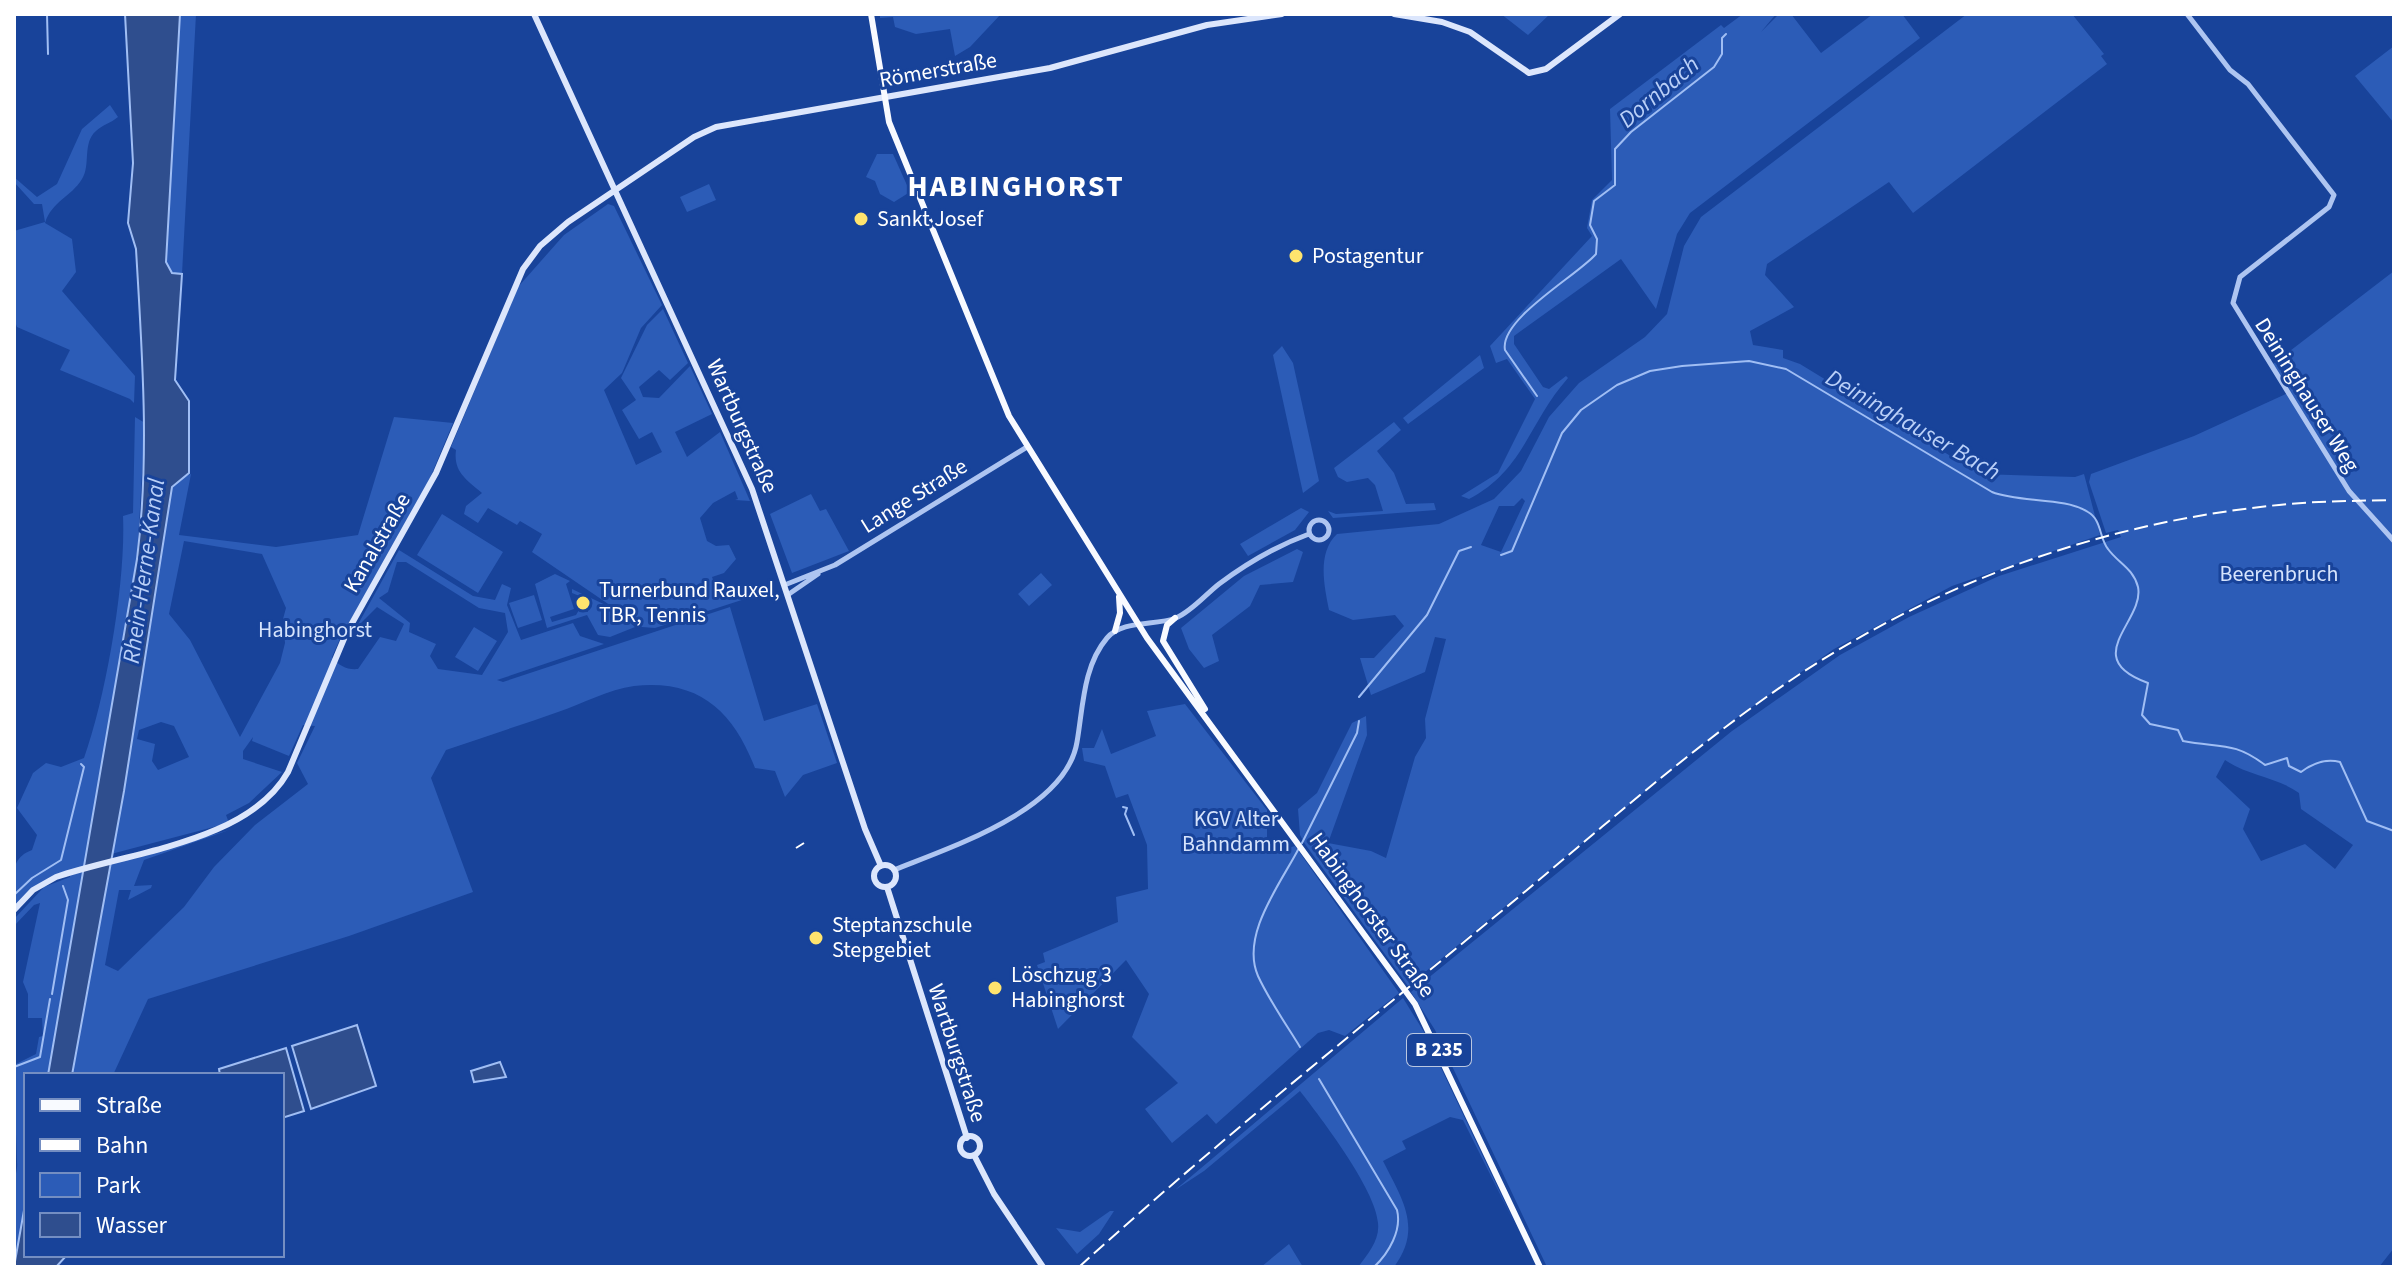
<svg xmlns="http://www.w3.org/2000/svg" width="2408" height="1281" font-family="'Source Sans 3',sans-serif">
<rect width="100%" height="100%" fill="#18439a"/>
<path fill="#2c5cb7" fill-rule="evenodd" d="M180 14H196L182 274H172L166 262Z
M880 14H1001L970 47 955 56 950 29 916 34 895 27 893 17 880 18Z
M1501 14H1550L1528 35Z
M1743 14H1776L1761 32 1779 14H1791L1821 53 1873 14H1902L1920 38 1690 213 1677 234 1656 309 1621 259 1514 336V344L1543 387 1549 389 1566 376 1568 378C1529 422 1524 470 1469 499L1461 496 1498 473 1535 399 1507 359 1496 363 1490 346 1592 236 1587 228 1592 200 1612 180 1610 109 1721 25 1724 28Z
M1967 14H2072L2104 54 2101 56 2107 64 1913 213 1889 182 1767 264 1765 275 1794 307 1750 331 1753 345 1783 350V358L1800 364 1980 474 2075 477 2084 474 2100 535 1952 586 1834 649 1725 726 1408 986 1305 844 1300 835 1298 809 1317 793 1352 723 1366 716 1367 735 1328 843 1371 851 1386 858 1415 757 1426 738 1425 719 1446 639 1435 637 1425 672 1371 695 1360 658H1374L1404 626 1395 615 1353 620 1329 610C1324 585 1317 553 1337 534L1439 524 1494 499 1521 471 1549 417 1579 383 1645 337 1667 314 1684 246 1701 217ZM1522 498 1525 501 1501 552 1481 545 1499 506H1514Z
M2394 46V123L2355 76Z
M110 105 118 117C111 123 102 125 96 131 82 143 91 165 82 179 71 197 52 201 45 223L72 239 76 272 62 291 135 376 134 403 130 399 60 370 70 350 17 327 14 319V231L45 222 42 204H34L14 182V177L37 197 57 184 82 129Z
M877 154H893L910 192 894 202 880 194 875 181 866 177Z
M709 184 716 200 687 212 680 197Z
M608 204 614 206 662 305 641 328 622 373 604 390 636 465 662 452 652 432 639 439 622 410 636 400 621 378 647 325 663 309 688 363 670 380 659 370 639 387 643 397 659 398 690 366 712 414 675 432 687 457 720 432 750 501 735 500 738 499 735 491 713 503 700 518 707 541 716 546 729 545 736 559 724 573 712 577 715 585 725 582 729 594 745 589 748 598 655 628 642 627 532 552 542 534 520 521 517 525 488 508 478 523 464 514 466 506 482 493C467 480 453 472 456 450L451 447 518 287 564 235Z
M2394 271V1248L2379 1267H1547L1435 1030 1411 992 1732 731 1840 655 1909 617 1999 576 2121 537 2118 530 2106 533 2089 482 2091 474 2194 436 2288 393 2273 364ZM2225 760C2248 776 2277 777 2299 793L2301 809 2353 845 2335 869 2305 844 2261 861 2243 829 2250 809 2216 777Z
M1282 346 1293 363 1319 481 1303 493 1273 355Z
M1480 355 1484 368 1408 424 1403 418Z
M135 417 145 423 137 559 48 1075H26V1199L14 1267C14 1240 14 1213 14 1187 14 1178 18 1170 17 1162 16 1129 14 1098 14 1065L36 1054 39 1037 43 1036 42 1018H28V994L23 982 40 903 34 905 14 926V919L44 887 70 877 69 873 48 881 14 907C14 883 7 859 32 850L37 835 17 808 33 773 46 763 61 767 84 758C106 697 126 581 123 516L133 513Z
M394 417 453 423 430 478 339 641 332 657C339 666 347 670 358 669L380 637 396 641 404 624 377 607 356 628 399 550 473 596 495 600 502 584 511 588 507 605 521 640 573 623 580 636 604 644 497 680 503 682 730 607 764 721 817 704 837 763 803 775 785 797 775 771 755 768C733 711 699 679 634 686 609 689 582 704 558 712 521 725 484 737 446 750L431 778 473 892 349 936 148 999 113 1075H72L110 864 229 830 144 860 134 886 152 885 151 888 128 900 131 890H119L105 965 118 971 184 907 214 867 255 825 308 784 297 763 315 726 303 725 289 756 252 741 253 737 243 751V759L282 772 249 803 226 815 229 823 111 854 172 487 177 479 191 474 179 535 276 547 358 535ZM184 541 262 554 286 608 283 619 285 643 280 663 240 737 190 640 169 614ZM397 562H406L479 608 505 613 508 632 482 675 438 669 430 656 436 644 409 632 410 623 379 598 388 592ZM161 722 174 726 189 757 158 770 152 761 155 744 137 739 139 730Z
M1394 422 1401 430 1377 451 1394 473 1406 504 1434 503 1436 510 1333 518 1328 511 1336 514 1383 511 1375 485 1368 478 1347 482 1338 477 1334 468Z
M811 494 820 511 826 509 849 551 792 573 770 514Z
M1301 508 1309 512 1295 530 1248 556 1240 544Z
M442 514 503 552 478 593 417 555Z
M1297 549 1303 552 1293 582 1260 585 1250 606 1212 635 1219 661 1204 668 1189 649 1181 628 1244 576Z
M1041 573 1052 585 1029 606 1018 594Z
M555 574 570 581 566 584 574 609 550 617 552 622 576 615 579 610 588 612 587 599 572 593V589L614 609 635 627 610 637 598 635 587 615 547 628 535 584Z
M534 595 542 620 518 628 509 603Z
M474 627 497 641 478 671 455 657Z
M1185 704 1267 810V854L1295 846 1399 993 1345 1036 1329 1030 1318 1033 1216 1124 1207 1114 1172 1143 1145 1109 1178 1083 1132 1037 1149 994 1126 960 1058 1029 1037 965 1045 962 1043 953 1118 922 1116 897 1148 889 1147 845 1128 794 1116 798 1105 766 1084 761 1082 748H1094L1102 729 1111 754 1156 736 1147 711Z
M1403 998 1424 1032 1514 1222 1463 1120 1450 1117 1402 1141 1406 1149 1383 1161C1402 1199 1423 1228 1394 1267H1358C1368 1254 1380 1240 1378 1223 1376 1190 1321 1118 1300 1091L1204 1171 1175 1190Z
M1110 1211H1114L1099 1234 1077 1254 1056 1228 1080 1232Z
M1289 1244 1303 1267H1261Z"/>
<path fill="#2f4e8e" stroke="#a0bef4" stroke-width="2" d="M125 14H180L166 262 172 273 182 274 175 380 189 401V473L172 487 124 791 72 1075H48L137 559C150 455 142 353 136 249L128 223 133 163Z
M357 1025 376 1086 311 1109 292 1046Z
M286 1048 304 1111 282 1118V1075H220L219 1069Z
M500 1062 506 1077 474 1082 471 1071Z
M26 1199V1255H67L56 1267H14Z"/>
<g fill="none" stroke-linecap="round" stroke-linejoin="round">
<path stroke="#a0bef4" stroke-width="2" d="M47 14 48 54
M1537 396 1505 350C1499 319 1578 275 1596 254L1597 239 1590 225 1594 201 1615 185V149L1631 132 1714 67 1722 54V38L1726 34
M1501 555 1512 551 1562 433 1581 410 1617 385 1650 371 1682 366 1749 361 1786 369 1992 492C2020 503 2065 497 2088 512 2102 520 2099 538 2108 549 2118 563 2133 568 2138 587 2145 621 2078 658 2148 683L2142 715 2150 724 2178 730 2183 741C2219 748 2234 741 2265 765L2287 758 2289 766 2301 772C2313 763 2325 758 2340 762L2367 821 2394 831
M1359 697 1427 615 1459 551 1471 547
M1123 807 1127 808 1125 814 1134 835
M1302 843 1357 733 1359 721
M1299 848C1281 883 1240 935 1258 976 1269 1000 1286 1024 1300 1047
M14 895 32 878 61 860 84 767 81 764
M52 994 68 900 63 886
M14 1067 40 1057 50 999
M1319 1079 1397 1210C1402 1230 1389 1253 1374 1267"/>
<path stroke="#aec5f1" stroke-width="5" d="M2187 14 2230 70 2248 84 2334 195 2329 207 2240 277 2233 303 2349 491 2394 541
M1309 530a10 10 0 1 1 20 0a10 10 0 1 1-20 0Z
M787 584 835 565 1027 447
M789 594 818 574
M894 870C951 847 1066 810 1077 742 1083 708 1083 666 1107 638 1122 620 1155 626 1176 618 1192 611 1205 595 1219 584 1247 563 1276 546 1309 534"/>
<path stroke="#dce6fc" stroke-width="6" d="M534 14 752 489 865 829 881 866
M1394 14 1442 22 1470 32 1529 73 1546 69 1620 14
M874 876a11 11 0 1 1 22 0a11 11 0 1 1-22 0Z
M887 887 967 1138
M14 910 33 890 56 877C128 852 248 843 288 772L346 634 436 473 523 269 540 246 568 222 694 137 716 127 1050 68 1207 25 1282 14
M960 1146a10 10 0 1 1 20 0a10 10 0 1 1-20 0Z
M974 1155 994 1194 1043 1267"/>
<path stroke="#f8faff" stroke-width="6" d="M871 14 889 122 1009 416 1147 638 1415 1004 1540 1267
M1175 618 1167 625 1163 641 1205 709
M1115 631 1120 613 1119 597"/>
<path stroke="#fff" stroke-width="2" stroke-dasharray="14 6" stroke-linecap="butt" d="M796 848 804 843
M1079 1267C1211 1147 1350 1036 1487 923 1590 839 1690 747 1800 674 1941 581 2101 524 2269 506 2310 501 2352 501 2394 500"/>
</g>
<g fill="#ffe46e" stroke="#18439a" stroke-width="3">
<circle cx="861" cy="219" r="8"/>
<circle cx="1296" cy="256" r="8"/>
<circle cx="583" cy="603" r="8"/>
<circle cx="816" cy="938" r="8"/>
<circle cx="995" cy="988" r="8"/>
</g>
<g text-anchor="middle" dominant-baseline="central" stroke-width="6" stroke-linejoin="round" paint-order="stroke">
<rect fill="#18439a" stroke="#bac7e1" stroke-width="2" x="1407" y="1034" width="64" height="32" rx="6"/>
<g font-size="20" font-weight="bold" fill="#fff">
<text x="1439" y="1050">B 235</text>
</g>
<g font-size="22" fill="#fff" stroke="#18439a">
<text transform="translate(938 70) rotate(-10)">Römerstraße</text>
<text transform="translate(2307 395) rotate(58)">Deininghauser Weg</text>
<text transform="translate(742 426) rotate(66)">Wartburgstraße</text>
<text transform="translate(914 496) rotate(-32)">Lange Straße</text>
<text transform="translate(377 543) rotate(-60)">Kanalstraße</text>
<text transform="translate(1372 915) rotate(54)">Habinghorster Straße</text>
<text transform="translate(957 1053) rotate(72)">Wartburgstraße</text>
</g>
<g font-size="22" fill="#fff" stroke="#18439a" text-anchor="start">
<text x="877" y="219">Sankt Josef</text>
<text x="1312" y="256">Postagentur</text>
<text x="599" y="590">Turnerbund Rauxel,<tspan x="599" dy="25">TBR, Tennis</tspan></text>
<text x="832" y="925">Steptanzschule<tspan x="832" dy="25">Stepgebiet</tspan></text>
<text x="1011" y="975">Löschzug 3<tspan x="1011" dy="25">Habinghorst</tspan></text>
</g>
<g font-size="22" fill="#d5e3fc" stroke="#18439a">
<text x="2279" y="574">Beerenbruch</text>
<text x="315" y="630">Habinghorst</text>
<text x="1236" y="819">KGV Alter<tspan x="1236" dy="25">Bahndamm</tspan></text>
</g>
<g font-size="24" font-style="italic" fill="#bad0f8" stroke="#18439a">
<text transform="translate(1659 92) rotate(-40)">Dornbach</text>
<text transform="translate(1913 425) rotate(30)">Deininghauser Bach</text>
<text transform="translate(144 571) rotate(-82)">Rhein-Herne-Kanal</text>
</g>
<g font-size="30" font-weight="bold" letter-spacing="2" fill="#fff" stroke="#18439a">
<text x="1016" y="186">HABINGHORST</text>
</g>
</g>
<rect width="2408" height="1281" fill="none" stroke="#ffffff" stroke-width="32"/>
<rect x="24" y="1073" width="260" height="184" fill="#18439a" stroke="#748ec2" stroke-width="2"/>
<rect x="40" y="1099" width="40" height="12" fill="#f8faff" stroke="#748ec2" stroke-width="2"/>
<text x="96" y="1113" font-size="24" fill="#ffffff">Straße</text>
<rect x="40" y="1139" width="40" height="12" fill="#ffffff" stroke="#748ec2" stroke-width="2"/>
<text x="96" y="1153" font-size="24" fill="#ffffff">Bahn</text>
<rect x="40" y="1173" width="40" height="24" fill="#2c5cb7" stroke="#748ec2" stroke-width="2"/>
<text x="96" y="1193" font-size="24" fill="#ffffff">Park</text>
<rect x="40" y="1213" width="40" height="24" fill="#2f4e8e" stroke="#748ec2" stroke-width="2"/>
<text x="96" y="1233" font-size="24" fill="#ffffff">Wasser</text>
</svg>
